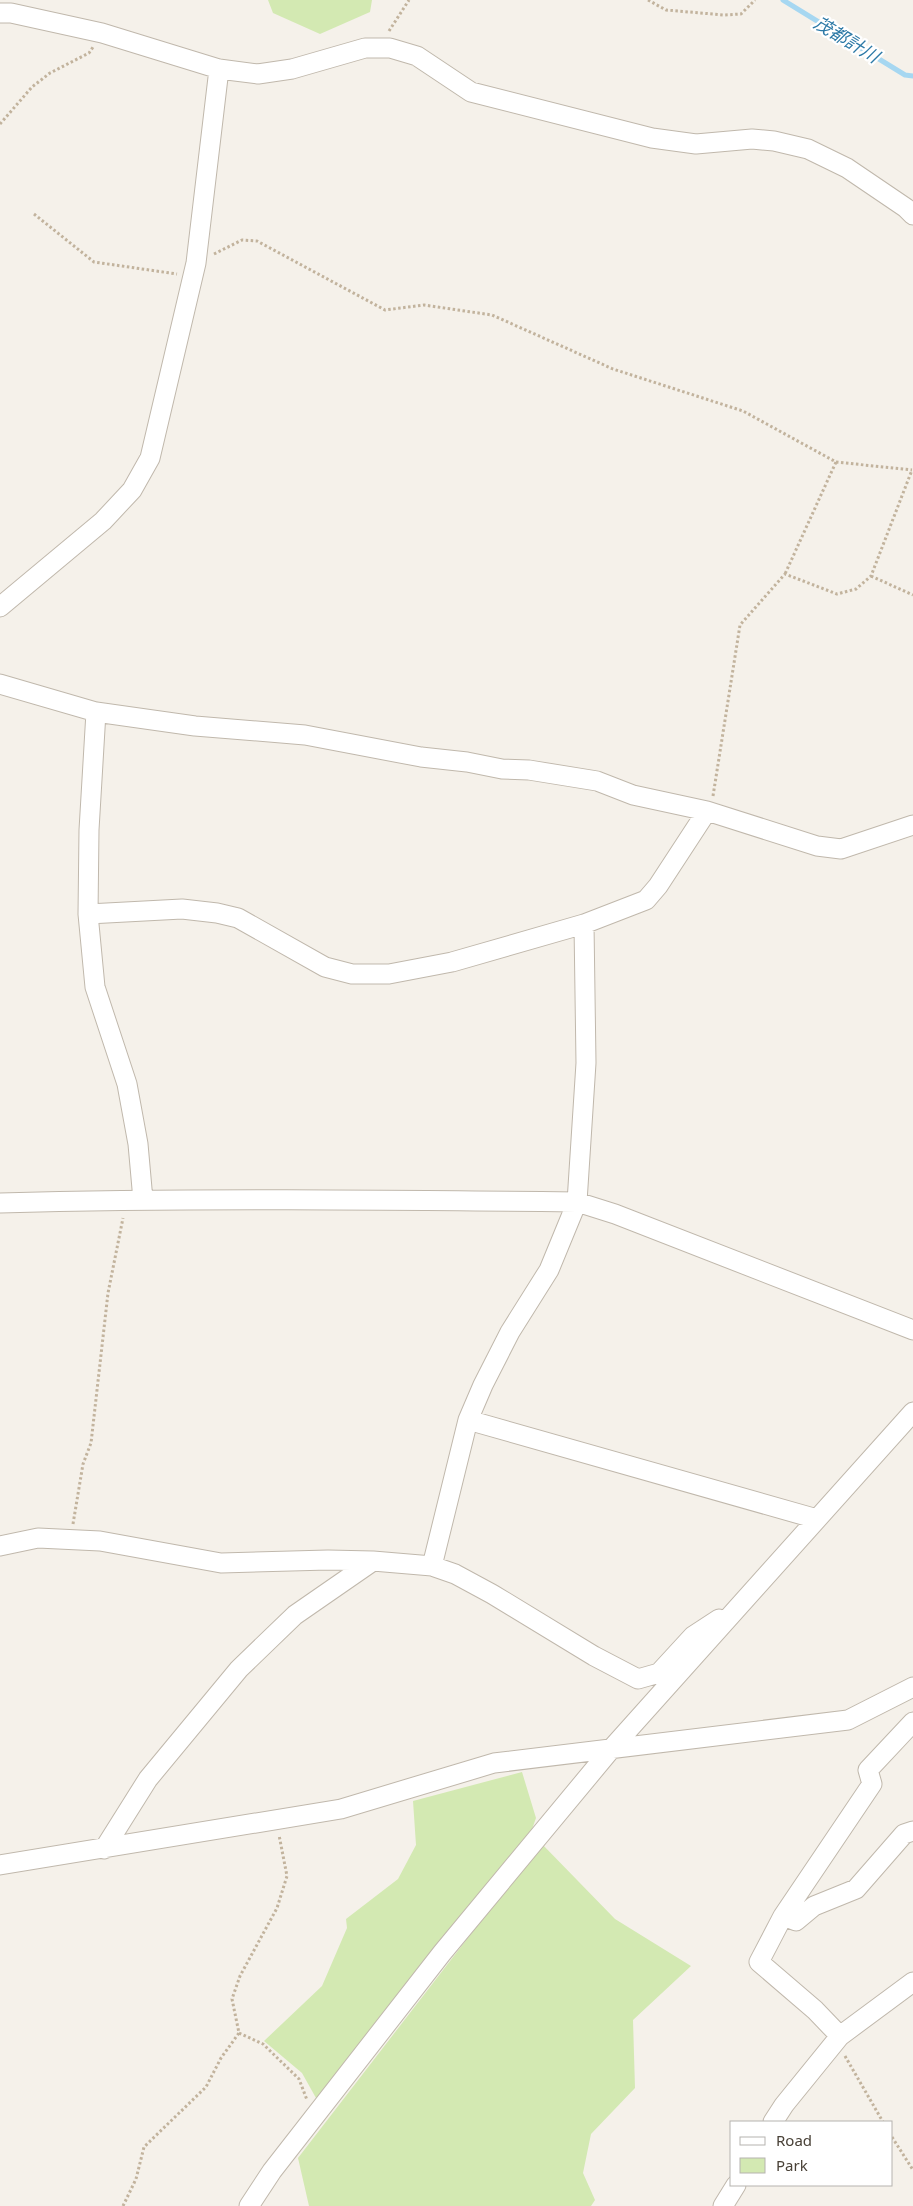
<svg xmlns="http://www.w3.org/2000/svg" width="913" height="2206" font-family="'Noto Sans','Noto Sans JP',sans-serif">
<rect width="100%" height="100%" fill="#f5f1ea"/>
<path fill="#d3e9b2" d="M268 0H372L370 12 320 34 273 13Z
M522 1772 536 1818 530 1835 454 1923 366 2042 316 2098 302 2073 264 2041 322 1986 347 1928 346 1919 398 1879 416 1845 413 1801Z
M541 1843 615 1919 691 1966 633 2020 635 2088 591 2134 583 2173 595 2200 591 2206H309L298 2158Z"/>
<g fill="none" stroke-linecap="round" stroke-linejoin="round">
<path stroke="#a6d7f1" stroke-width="5" d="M783 0 905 75 913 76"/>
<defs>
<path id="minor" d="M0 13H11L102 33 219 69 258 74 292 69 365 48H390L417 56 471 92 652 138 696 144 752 139 774 141 808 149 847 168 906 208 913 215
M0 607 103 521 132 490 150 458 196 263 219 69
M0 684 96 712 195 726 305 735 421 757 467 762 502 769 529 770 597 781 633 795 707 811 817 846 841 849 913 825
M96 712 89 830 88 914 95 987 127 1084 138 1144 143 1200
M88 914 182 909 217 913 238 918 325 967 352 974H389L452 962 584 924 646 900 658 886 707 811
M0 1203C192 1198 384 1200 577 1202L615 1214 913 1330
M468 1420 817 1519
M0 1546 38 1538 100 1541 221 1563 328 1560 373 1561 432 1566 455 1574 492 1594 594 1656 638 1679 659 1673 693 1636 719 1619
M432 1566 468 1420 483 1385 510 1332 549 1270 577 1202 586 1063 584 924
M913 1722 868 1770 872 1784 783 1916 796 1921 814 1906 856 1889 904 1834 913 1831
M104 1849 148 1779 239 1669 295 1615 373 1561
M0 1865 341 1809 494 1763 848 1720 913 1687
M783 1916 759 1962 815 2010 840 2036
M773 2122 784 2105 840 2036 913 1982
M249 2206 272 2171 442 1953 612 1748 913 1412
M723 2206 736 2185"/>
</defs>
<use href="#minor" stroke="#c0b8ac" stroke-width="21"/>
<path stroke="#c2b39d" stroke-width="3" stroke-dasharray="2.5 2.5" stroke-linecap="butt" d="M648 0 666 10 724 15 741 14 755 0
M389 31 409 0
M0 124 32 87 50 73 89 53 93 47
M34 214 94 262 177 274
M214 254 242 240 257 241 385 310 424 305 492 315 613 369 743 411 836 462 785 574
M836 462 912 470
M871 576 913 595
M713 796 740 625 785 574 837 594 856 589 871 576 912 470
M73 1524 83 1464 91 1443 108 1293 123 1218
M239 2033 263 2044 299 2079 307 2100
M845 2056 883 2122
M892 2137 913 2170
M123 2206 136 2179 144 2147 206 2087 221 2058 239 2033 232 1999 240 1976 277 1908 287 1876 279 1835"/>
<use href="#minor" stroke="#fff" stroke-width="19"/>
</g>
<g text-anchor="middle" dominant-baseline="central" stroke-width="4.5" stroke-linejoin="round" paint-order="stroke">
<g font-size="18" font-style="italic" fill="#2c79a6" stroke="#fff">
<text transform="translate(847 39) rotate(31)">茂都計川</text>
</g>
</g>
<rect x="730" y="2121" width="162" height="65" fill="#ffffff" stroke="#b6b3af"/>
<rect x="740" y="2137" width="25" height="8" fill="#ffffff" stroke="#b6b3af"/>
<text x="776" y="2146" font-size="15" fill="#494137">Road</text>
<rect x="740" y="2158" width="25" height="15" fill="#d3e9b2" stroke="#b6b3af"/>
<text x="776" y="2171" font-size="15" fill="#494137">Park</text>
</svg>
